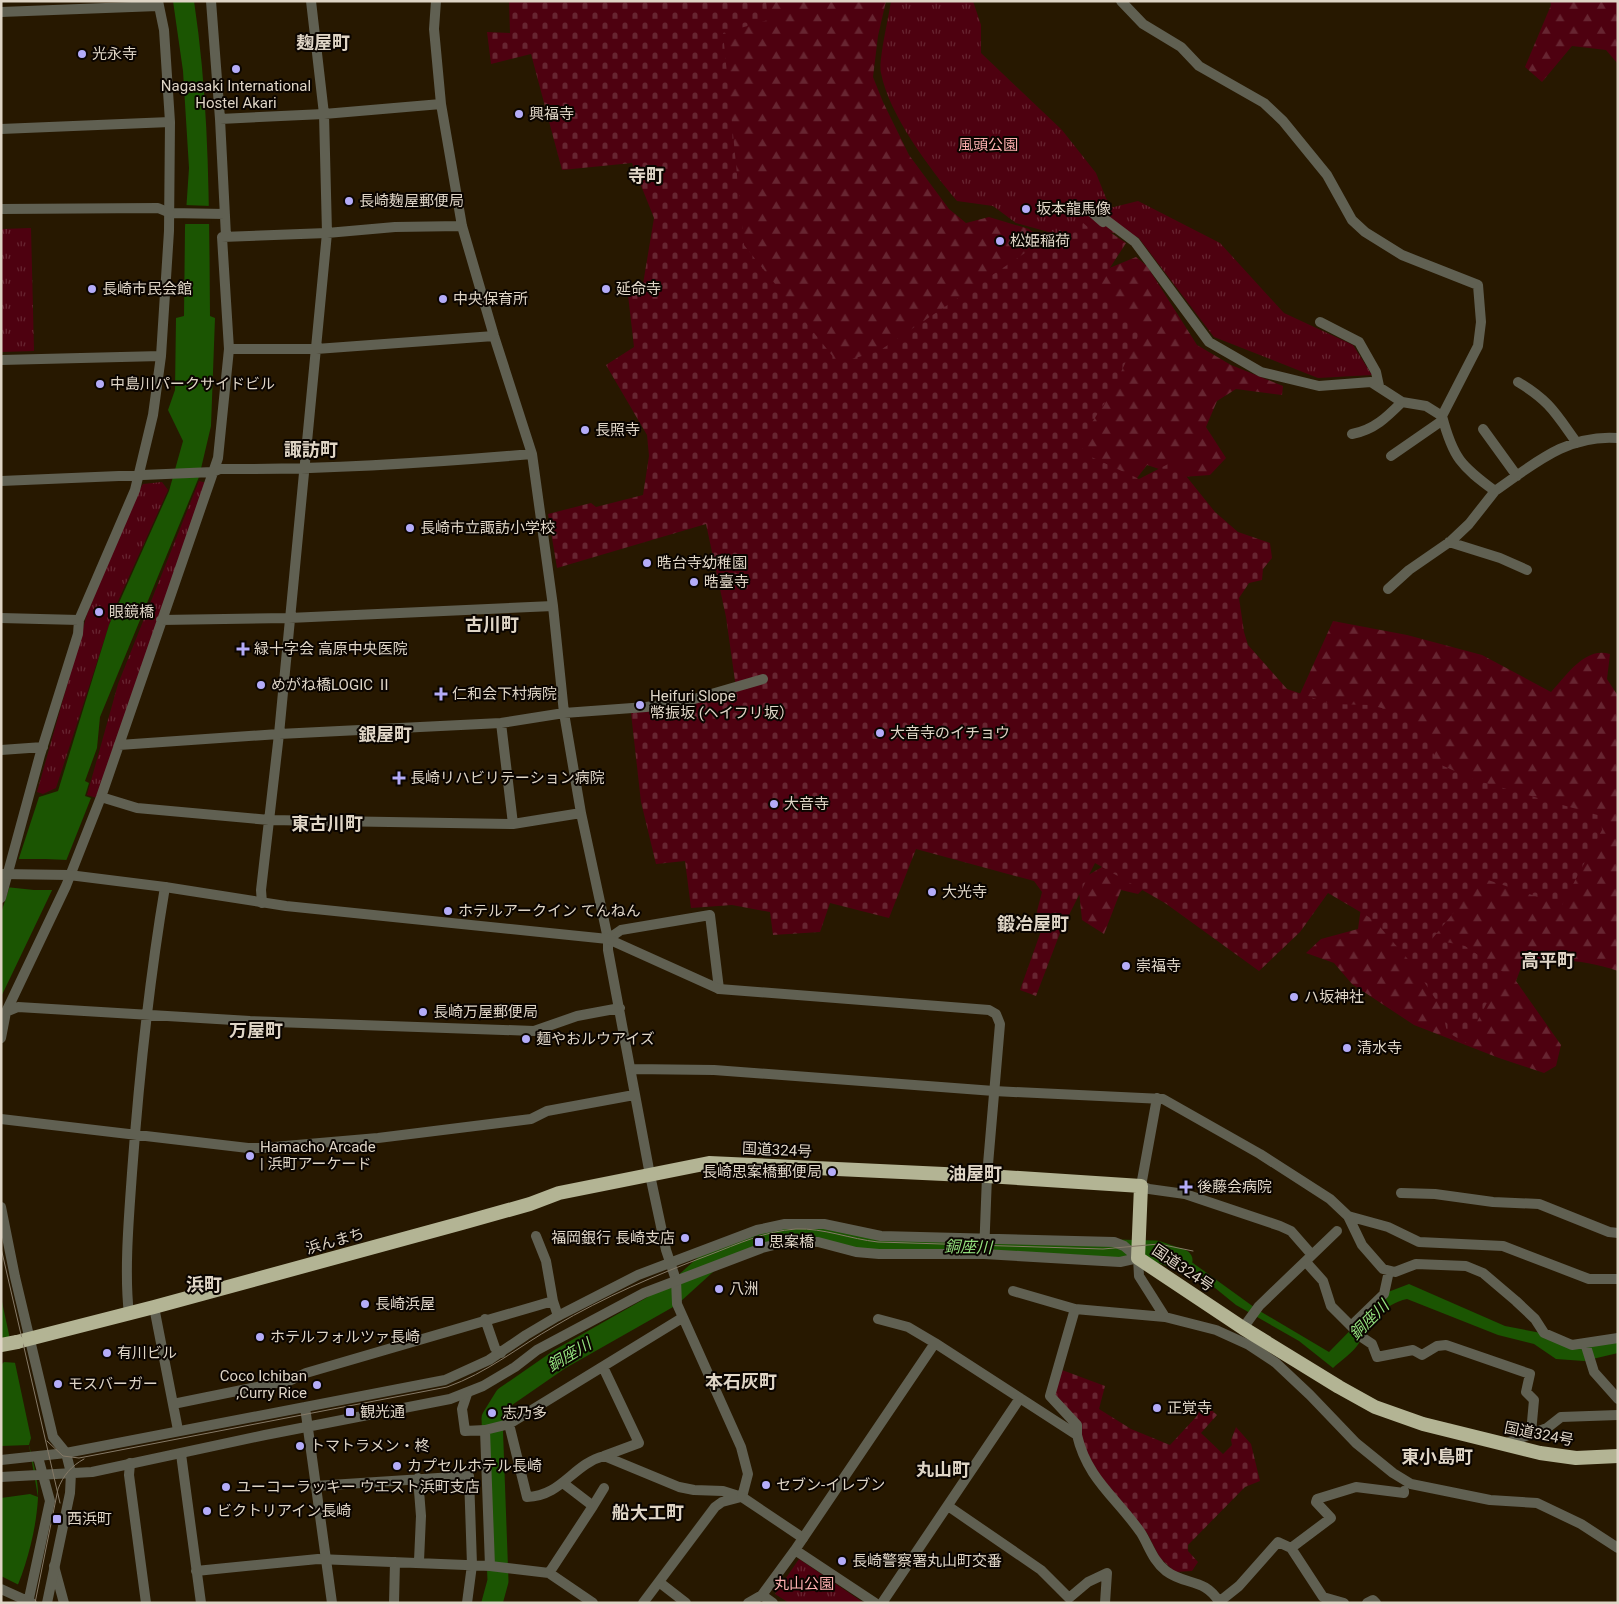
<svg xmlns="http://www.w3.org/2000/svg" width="1619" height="1604" font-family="Roboto,'Noto Sans JP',sans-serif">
<defs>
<pattern id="forest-firs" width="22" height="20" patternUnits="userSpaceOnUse" patternTransform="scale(1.25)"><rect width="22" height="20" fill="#4e0110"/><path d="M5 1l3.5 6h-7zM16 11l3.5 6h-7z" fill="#672531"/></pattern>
<pattern id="cemetery-stones" width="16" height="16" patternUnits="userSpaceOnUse" patternTransform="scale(1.25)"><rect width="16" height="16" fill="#4e0110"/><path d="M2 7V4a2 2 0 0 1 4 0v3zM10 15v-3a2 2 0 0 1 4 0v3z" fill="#672531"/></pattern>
<pattern id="park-tufts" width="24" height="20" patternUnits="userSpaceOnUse" patternTransform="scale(1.25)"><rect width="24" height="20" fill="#4e0110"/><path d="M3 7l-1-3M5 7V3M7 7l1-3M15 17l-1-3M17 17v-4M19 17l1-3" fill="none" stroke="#672531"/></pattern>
</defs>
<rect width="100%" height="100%" fill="#271800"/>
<path fill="url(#forest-firs)" d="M663 1H886L878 36 873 77 883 102 909 155 949 209 966 223 989 217 1029 229 1090 276 1136 257 1147 266 1197 345 1231 365 1283 386 1282 395 1236 389 1217 401 1206 427 1226 458 1210 475 1183 477 1147 465 1127 491 849 573Z
M1550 1H1618V64L1606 50 1572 46 1542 82 1525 67 1551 5Z
M1333 621 1407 635 1482 655 1551 692C1566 676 1585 646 1610 654L1607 679 1618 696V971C1585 960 1556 957 1522 965L1516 981 1561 1045 1556 1066 1544 1073 1499 1058 1414 1025 1352 984 1334 963 1306 953 1321 939 1358 929 1362 900 1213 823 1138 894 1121 890 1104 934 1082 920 1078 881 1141 844 1295 705Z"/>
<path fill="url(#cemetery-stones)" d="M509 1H766L768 20 723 33 744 245 838 363 879 351 1083 214 1126 243 1095 291 1142 328 1110 395 1079 442 1085 454 1139 479 1174 461 1215 512 1238 532 1270 543 1272 558 1263 569 1262 580 1249 583 1239 598 1244 632 1248 645 1287 689 1331 704 1370 705 1401 713 1422 732 1439 764 1475 780 1601 816 1602 830 1562 905 1482 878 1432 939 1465 946 1503 972 1466 1043 1447 1032 1442 1009 1413 965 1374 920 1328 893 1300 932 1259 971 1165 903 1095 863 1060 933 1036 996 1020 990 1041 931 1037 911 1042 892 1034 881 916 849 889 918 830 903 820 932 773 935 770 912 732 905 691 908 685 861 656 864 641 802 631 713 736 688 726 617 706 524 557 568 548 514 591 503 596 507 643 495 649 456 647 435 606 365 634 347 628 295 642 290 654 218 632 163 562 170 531 54 491 64 487 32 510 33Z
M1062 1370 1105 1386 1099 1409 1131 1429 1170 1445 1196 1417 1204 1403 1217 1415 1201 1433 1223 1454 1232 1445 1231 1440 1236 1427 1251 1444 1260 1481 1245 1487 1188 1545V1551L1198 1562 1192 1571 1175 1572 1160 1558 1147 1533 1094 1468 1084 1452 1081 1432 1053 1396Z"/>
<path fill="url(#park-tufts)" d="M891 1H973L981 25V53L1062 130 1096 173 1110 208 1138 201 1220 243 1284 313 1353 345 1372 375 1318 378 1214 337 1138 237 1090 229 1082 222 1063 236 1016 223 993 206 957 201C930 169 889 115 881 73 878 62 889 16 891 1Z
M31 228 34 351 1 352V229Z
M199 481 207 483 97 798 87 795 118 684Z
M162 482 168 490 114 610 56 788 43 794 37 792 87 614 135 497 143 484Z
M799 1559 864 1603H789L775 1594Z"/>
<path fill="#1b5502" d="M173 1H194C210 106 209 211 210 316L215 318 211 426 199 477 100 717 97 748 85 781 89 783 85 796 91 798 66 861 1 997V913L39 797 58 791 109 625 169 491 183 441 168 410 175 390 176 318 184 316 185 227 189 168 183 71Z
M1175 1250 1258 1310 1329 1352 1388 1292 1409 1284 1505 1326 1541 1333 1559 1344 1618 1340V1353L1584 1361 1556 1359 1534 1344 1498 1335 1407 1299C1384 1304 1368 1324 1359 1343 1354 1352 1340 1361 1333 1368L1299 1341 1236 1305 1204 1279 1159 1255 1156 1251Z
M1 1297 31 1438 29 1445C33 1461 39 1483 38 1498 36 1533 25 1572 10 1603H1Z
M496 1573 502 1575 496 1603H488Z"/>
<path fill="#271800" d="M184 205 211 206 212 224H183Z
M15 859H45L68 860 55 890H34L6 887Z
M12 1336 18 1363 4 1362 1 1365V1339Z
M29 1445 38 1497 30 1494 1 1498V1446Z
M1 1576 19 1585 10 1603H1Z"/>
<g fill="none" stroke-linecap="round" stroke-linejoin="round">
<path stroke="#1b5502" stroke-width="21" d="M492 1603 498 1581 492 1418 505 1397 560 1359 671 1296 715 1256 761 1238 782 1234 806 1232 827 1234 862 1243 881 1244 1156 1251 1182 1260"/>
<path stroke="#606052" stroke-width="10" d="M211 1 220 119 226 236
M436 1 434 29 441 104 462 226 494 336 532 454 553 606 564 713 581 813 608 939V950L650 1175 666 1250 676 1280 677 1304 741 1447 748 1474 742 1497
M1 12 158 6
M220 119 324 114 441 104
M1 129 170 122
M1086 207 1103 222 1106 220 1135 242 1209 342 1261 372 1319 386 1371 382 1402 402 1426 406 1442 416 1478 346 1481 322 1478 285 1402 255 1365 232 1352 220 1327 175 1283 121 1264 103 1199 66 1181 47 1143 24 1121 1
M170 213 225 214
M1320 322 1359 342 1376 372 1379 386
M229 349H316L494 336
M1 360 161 356
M1518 382C1550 401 1556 414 1577 443
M1442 416C1453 458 1461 466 1495 491 1534 464 1567 434 1618 438
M1483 429 1517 476
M1352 434C1374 430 1387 417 1402 402
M1391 456 1443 420
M1 481 213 472 220 469C325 470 428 463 532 454
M1449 542 1500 558 1527 570
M1388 589 1409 570 1451 541 1469 524 1495 491
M1 618 79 620
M161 620 289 618 553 606
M501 723 513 824
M119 745 279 734 327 233 324 114 311 1
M1 750 43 747
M101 797 137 808 269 820 513 824 581 813
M1 898 40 755 78 634 79 620 135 490 153 415 161 356 169 231 170 122 164 30 158 1
M262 903 261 890 279 734 501 723 564 713 646 707 684 702 763 679
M608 939 621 930 710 915 719 989
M6 1012 18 1007 250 1021 534 1031 577 1016 620 1008
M1 1038 6 1012 66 886 101 797 218 458 229 349 222 237 327 233 395 227 462 226
M631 1069 714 1070 994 1091 1163 1099 1260 1154 1330 1199 1348 1216 1362 1245 1383 1269 1395 1272 1416 1264 1466 1266 1483 1273 1516 1301 1535 1319 1544 1333 1572 1345 1618 1338
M1157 1098 1141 1186 1149 1189 1185 1194 1280 1226 1291 1231 1312 1255
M1 1119 248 1148H262L378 1138 531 1119 547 1111 634 1095
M1401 1193 1435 1194 1493 1202 1539 1204 1609 1232 1618 1233
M1 1207 15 1277 53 1437 66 1453
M1348 1216 1388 1227 1419 1242 1503 1246 1589 1279H1618
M536 1236 546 1261 553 1301
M1138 1258 1139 1276 1165 1317 1216 1330 1249 1345 1276 1363 1310 1395 1356 1443 1393 1473 1411 1484 1490 1500 1537 1503 1581 1524 1618 1548
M1306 1262 1323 1281 1331 1306 1363 1338 1372 1344 1377 1357 1413 1350 1422 1355 1437 1346 1446 1345 1530 1374 1526 1392 1534 1400 1531 1433
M1013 1291 1075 1309 1165 1317
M154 1307 178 1430
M1075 1309 1050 1396 1077 1425V1435
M129 1314C124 1272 129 1216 132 1173 139 1077 149 982 165 887
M485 1319 495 1348 501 1353
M878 1319 908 1327 935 1343 1077 1435C1087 1479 1117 1498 1141 1533 1149 1546 1153 1561 1166 1571 1186 1586 1204 1577 1220 1603
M1351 1326 1384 1294 1389 1271
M1243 1328 1259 1306 1337 1231
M1585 1343 1594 1372 1618 1399
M603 1367 639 1443 604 1456
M467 1394 462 1409 465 1431 485 1430 509 1424 682 1318
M173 1404 291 1380 306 1373 553 1301 558 1316
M509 1424 527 1497C562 1496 573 1464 604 1456L679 1487 694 1490 723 1491 742 1497
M485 1430 490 1566
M1504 1444 1547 1428 1561 1417 1618 1415
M181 1454 201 1603
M130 1463 129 1475 146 1603
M418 1478 421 1516 419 1561
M315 1486 469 1476 472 1565 467 1603
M593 1506 604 1488
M948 1506 1041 1570 1069 1598 1088 1582 1107 1573 1105 1603
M1291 1548 1331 1518 1316 1502 1317 1499 1356 1487 1404 1493V1491
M795 1550 875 1603
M54 1566 64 1603
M196 1571 318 1559 490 1566 549 1573 593 1603
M549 1573 593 1506 563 1483
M659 1582 686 1603
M762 1595 773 1603
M1219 1602 1239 1586 1278 1542 1291 1548 1323 1597 1344 1603
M394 1603 395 1562
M643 1603 715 1507 722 1502 741 1497
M748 1603 762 1595 795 1550 935 1343
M882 1603 1020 1398
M1367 1603 1373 1600 1376 1603"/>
<path stroke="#606052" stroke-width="10" d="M1 209 158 208 170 213
M1 874 69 875 165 887 286 906 608 939 719 989 989 1010 996 1014 1000 1024 987 1176 984 1254
M305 1407 332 1603
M1 1460 66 1453 445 1380 489 1360 526 1335 558 1316 638 1275 757 1230 785 1224H824L881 1236 1114 1242 1124 1246 1138 1258
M1 1477 92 1472 265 1435 450 1399 483 1386 515 1367 537 1350 644 1293 762 1248 790 1241 818 1242 856 1252 879 1254H984L1120 1262 1138 1258
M742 1497 803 1538
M1 1589 32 1603
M28 1603 50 1501 38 1457
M47 1603 70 1493 71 1473 66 1453"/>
<path stroke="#b3b494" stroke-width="14" d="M17 1342 154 1307 462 1223 530 1204 559 1193 709 1163 987 1176 1141 1186 1138 1258 1243 1328 1339 1387 1375 1407 1423 1424 1540 1453 1576 1458 1618 1456"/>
<path stroke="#867a67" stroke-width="1" d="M1 1248 60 1503
M47 1441 63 1456 79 1458 447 1387C487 1373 518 1347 555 1326 604 1297 656 1275 709 1255 738 1244 765 1231 796 1229 824 1228 850 1239 878 1242L1103 1249 1159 1244 1193 1251
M35 1603 58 1489C63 1476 71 1466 84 1459"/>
<path stroke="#b3b494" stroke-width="14" d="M1 1345 17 1342"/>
</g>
<g fill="#b4acf9" stroke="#0b0500" stroke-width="2">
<circle cx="82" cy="54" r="5"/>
<circle cx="236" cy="69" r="5"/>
<circle cx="519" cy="114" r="5"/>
<circle cx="349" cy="201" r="5"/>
<circle cx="1026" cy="209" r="5"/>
<circle cx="1000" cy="241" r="5"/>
<circle cx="92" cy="289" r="5"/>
<circle cx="606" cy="289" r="5"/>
<circle cx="443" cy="299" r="5"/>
<circle cx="100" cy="384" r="5"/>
<circle cx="585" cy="430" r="5"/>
<circle cx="410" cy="528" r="5"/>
<circle cx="647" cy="563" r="5"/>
<circle cx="694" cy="582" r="5"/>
<circle cx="99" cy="612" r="5"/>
<path d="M240.5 641.5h5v5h5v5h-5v5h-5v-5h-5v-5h5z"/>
<circle cx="261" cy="685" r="5"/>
<path d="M438.5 686.5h5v5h5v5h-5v5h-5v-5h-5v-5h5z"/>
<circle cx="640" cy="705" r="5"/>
<circle cx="880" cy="733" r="5"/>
<path d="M396.5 770.5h5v5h5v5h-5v5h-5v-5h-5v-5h5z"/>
<circle cx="774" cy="804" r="5"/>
<circle cx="932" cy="892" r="5"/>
<circle cx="448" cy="911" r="5"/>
<circle cx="1126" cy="966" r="5"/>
<circle cx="1294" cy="997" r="5"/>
<circle cx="423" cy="1012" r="5"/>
<circle cx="526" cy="1039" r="5"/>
<circle cx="1347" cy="1048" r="5"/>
<circle cx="250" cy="1156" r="5"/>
<circle cx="832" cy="1172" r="5"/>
<path d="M1183.5 1179.5h5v5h5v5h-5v5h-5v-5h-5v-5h5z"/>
<circle cx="685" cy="1238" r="5"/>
<rect x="754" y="1237" width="10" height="10" rx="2.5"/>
<circle cx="719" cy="1289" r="5"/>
<circle cx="365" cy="1304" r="5"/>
<circle cx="260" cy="1337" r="5"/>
<circle cx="107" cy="1353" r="5"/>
<circle cx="58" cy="1384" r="5"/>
<circle cx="317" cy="1385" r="5"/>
<circle cx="1157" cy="1408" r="5"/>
<rect x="345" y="1407" width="10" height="10" rx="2.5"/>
<circle cx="492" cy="1413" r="5"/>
<circle cx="300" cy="1446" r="5"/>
<circle cx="397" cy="1466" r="5"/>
<circle cx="766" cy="1485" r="5"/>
<circle cx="226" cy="1487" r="5"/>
<circle cx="207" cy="1511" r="5"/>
<rect x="52" y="1514" width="10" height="10" rx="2.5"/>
<circle cx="842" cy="1561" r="5"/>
</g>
<g text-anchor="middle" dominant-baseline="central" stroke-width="4" stroke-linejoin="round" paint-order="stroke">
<g font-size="15" fill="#dfd5c6" stroke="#0b0500" text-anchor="start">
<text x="92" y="54">光永寺</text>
<text x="236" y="86" text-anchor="middle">Nagasaki International<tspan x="236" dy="17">Hostel Akari</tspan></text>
<text x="529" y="114">興福寺</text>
<text x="359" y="201">長崎麹屋郵便局</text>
<text x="1036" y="209">坂本龍馬像</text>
<text x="1010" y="241">松姫稲荷</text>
<text x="102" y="289">長崎市民会館</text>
<text x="616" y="289">延命寺</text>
<text x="453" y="299">中央保育所</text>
<text x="110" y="384">中島川パークサイドビル</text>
<text x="595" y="430">長照寺</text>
<text x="420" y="528">長崎市立諏訪小学校</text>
<text x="657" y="563">晧台寺幼稚園</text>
<text x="704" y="582">晧臺寺</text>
<text x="109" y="612">眼鏡橋</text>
<text x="254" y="649">緑十字会 高原中央医院</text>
<text x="271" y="685">めがね橋LOGIC Ⅱ</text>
<text x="452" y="694">仁和会下村病院</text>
<text x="650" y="696">Heifuri Slope<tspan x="650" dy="17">幣振坂 (ヘイフリ坂）</tspan></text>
<text x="890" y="733">大音寺のイチョウ</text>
<text x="410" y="778">長崎リハビリテーション病院</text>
<text x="784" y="804">大音寺</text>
<text x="942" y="892">大光寺</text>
<text x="458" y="911">ホテルアークイン てんねん</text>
<text x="1136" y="966">崇福寺</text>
<text x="1304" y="997">ハ坂神社</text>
<text x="433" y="1012">長崎万屋郵便局</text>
<text x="536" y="1039">麺やおルウアイズ</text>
<text x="1357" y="1048">清水寺</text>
<text x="260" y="1147">Hamacho Arcade<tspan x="260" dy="17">| 浜町アーケード</tspan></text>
<text x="822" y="1172" text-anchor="end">長崎思案橋郵便局</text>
<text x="1197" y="1187">後藤会病院</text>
<text x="675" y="1238" text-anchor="end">福岡銀行 長崎支店</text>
<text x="769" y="1242">思案橋</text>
<text x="729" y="1289">八洲</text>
<text x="375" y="1304">長崎浜屋</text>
<text x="270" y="1337">ホテルフォルツァ長崎</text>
<text x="117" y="1353">有川ビル</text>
<text x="307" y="1376" text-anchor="end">Coco Ichiban<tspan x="307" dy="17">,Curry Rice</tspan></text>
<text x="68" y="1384">モスバーガー</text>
<text x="1167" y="1408">正覚寺</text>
<text x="360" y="1412">観光通</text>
<text x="502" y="1413">志乃多</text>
<text x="310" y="1446">トマトラメン・柊</text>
<text x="407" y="1466">カプセルホテル長崎</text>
<text x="776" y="1485">セブン-イレブン</text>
<text x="236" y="1487">ユーコーラッキー ウエスト浜町支店</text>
<text x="217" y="1511">ビクトリアイン長崎</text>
<text x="67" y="1519">西浜町</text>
<text x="852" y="1561">長崎警察署丸山町交番</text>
</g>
<g font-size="15" fill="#feb0b0" stroke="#0b0500">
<text x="988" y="145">風頭公園</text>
<text x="804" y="1584">丸山公園</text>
</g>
<g font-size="15" fill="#dfd5c6" stroke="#0b0500">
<text transform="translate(777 1150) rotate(3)">国道324号</text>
<text transform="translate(335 1241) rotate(-16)">浜んまち</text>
<text transform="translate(1183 1268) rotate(34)">国道324号</text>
<text transform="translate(1539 1434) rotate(11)">国道324号</text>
</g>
<g font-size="16" font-style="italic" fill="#94e27e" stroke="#0b0500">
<text transform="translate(968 1247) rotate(1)">銅座川</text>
<text transform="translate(1369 1320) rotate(-45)">銅座川</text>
<text transform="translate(569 1355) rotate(-31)">銅座川</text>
</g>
<g font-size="18" font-weight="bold" fill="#dfd5c6" stroke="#0b0500">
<text x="323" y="42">麹屋町</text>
<text x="646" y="175">寺町</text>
<text x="311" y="449">諏訪町</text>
<text x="492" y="624">古川町</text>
<text x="385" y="734">銀屋町</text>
<text x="327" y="823">東古川町</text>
<text x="1033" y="923">鍛冶屋町</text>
<text x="1548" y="960">高平町</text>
<text x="256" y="1030">万屋町</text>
<text x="975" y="1173">油屋町</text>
<text x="204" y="1284">浜町</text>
<text x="741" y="1381">本石灰町</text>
<text x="1437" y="1456">東小島町</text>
<text x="943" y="1469">丸山町</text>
<text x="648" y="1512">船大工町</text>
</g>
</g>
<rect width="1619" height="1604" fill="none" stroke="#dfd5c6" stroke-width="5"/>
</svg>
